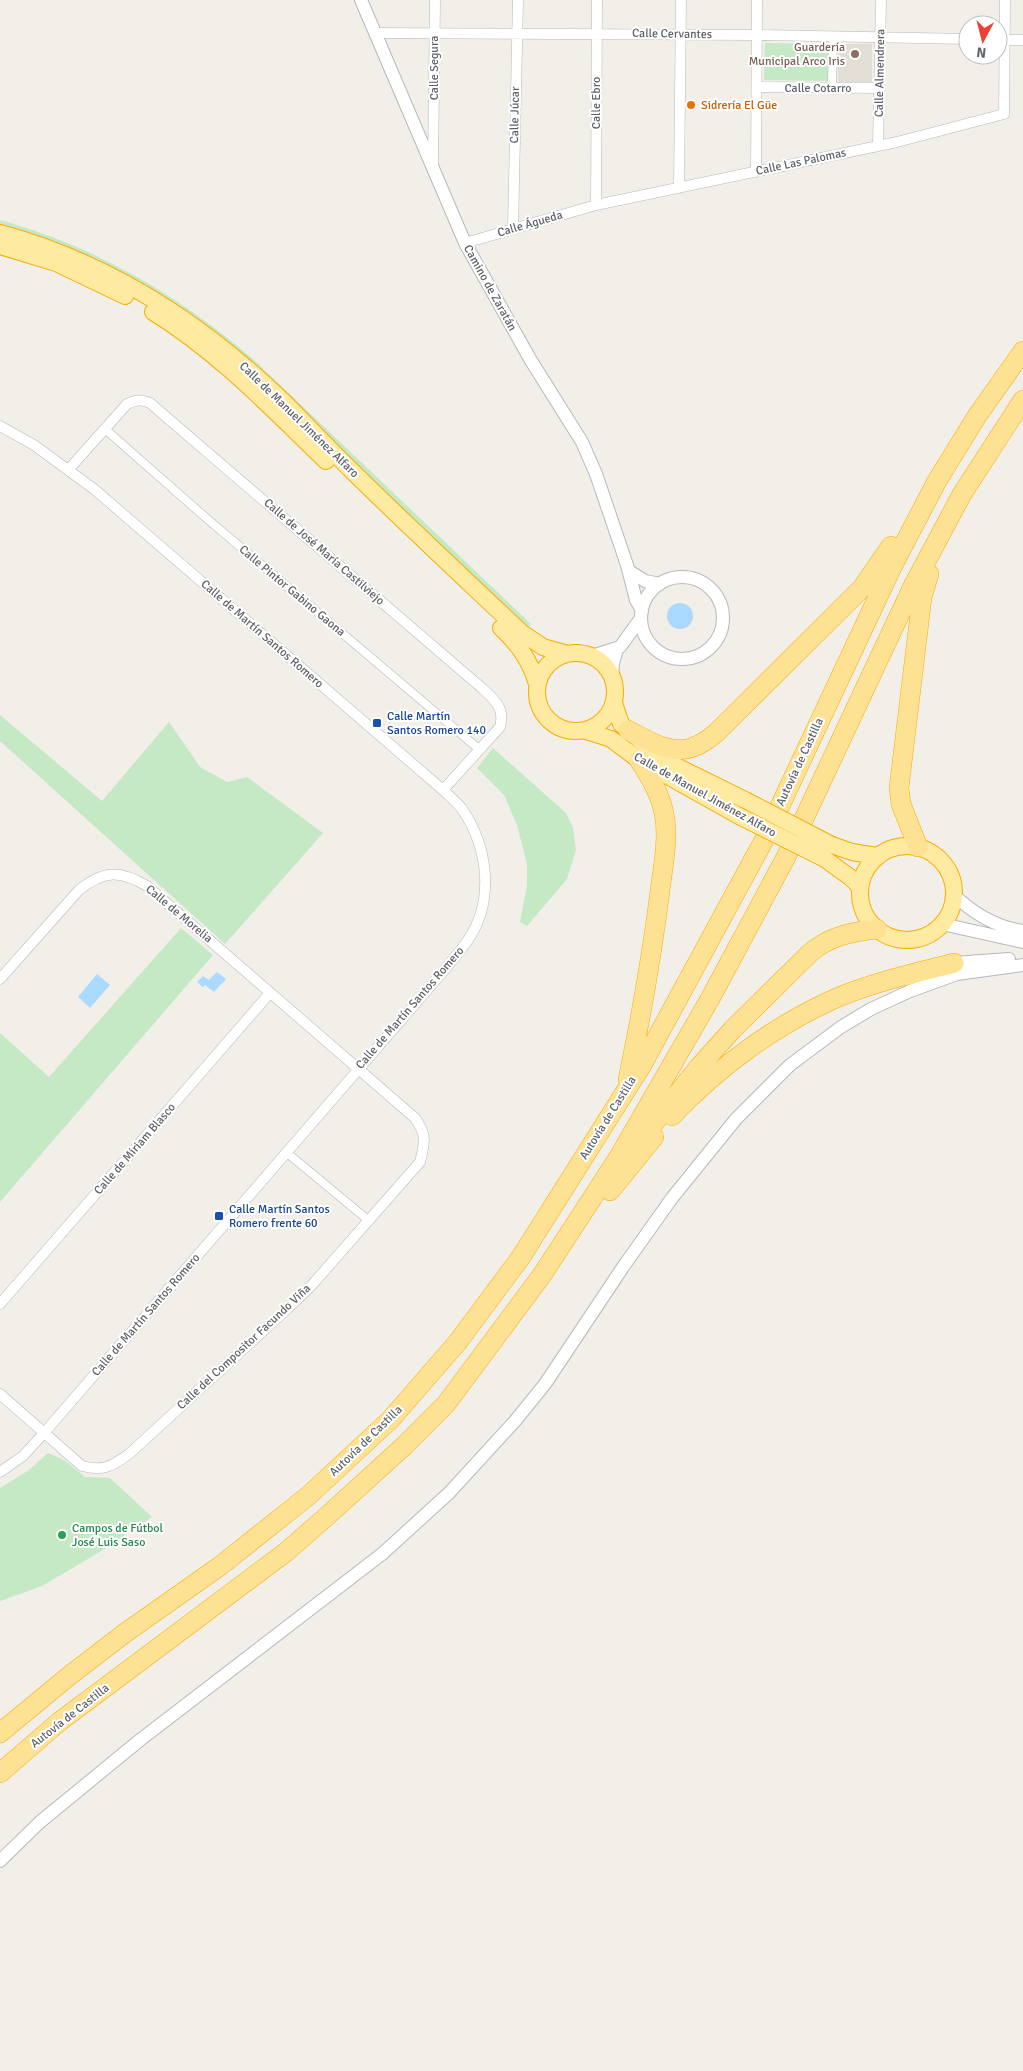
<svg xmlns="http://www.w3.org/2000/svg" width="1023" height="2071" font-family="Signika,sans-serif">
<rect width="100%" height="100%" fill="#f1efe8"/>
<path fill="#e1ded6" d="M838 44H872V82H838Z"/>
<path fill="#c5e8c5" d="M765 43 828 44V81L764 80Z
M0 220C95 246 180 296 254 360L531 624 526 629 225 343 0 227Z
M0 715 102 801 169 722 200 767 227 782 247 777 323 833 225 944 0 741Z
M493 748 566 813 573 828 576 850 567 879 527 926 520 922 527 886V864L517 825 504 795 477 768Z
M181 928 213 955 0 1202V1033L49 1077Z
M48 1453 64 1460 85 1477 110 1478 152 1517 98 1553 42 1586 0 1601V1488L29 1470Z"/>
<path fill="#aadaff" d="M667 616a13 13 0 1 1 26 0a13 13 0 1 1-26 0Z
M217 972 226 979 214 992 205 985 203 987 197 982 203 976 209 980Z
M97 974 110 985 90 1008 78 997Z"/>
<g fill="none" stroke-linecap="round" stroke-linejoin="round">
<defs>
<path id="pedestrian" d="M832 88 833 36
M105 429 205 517 480 750
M286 1152 368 1220"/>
<path id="minor" d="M375 33 756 35 968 39
M999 40H1023
M757 87 879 88
M878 146 881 0
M433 166 435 0
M756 172 757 0
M679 188 681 0
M596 205 597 0
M513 229 518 0
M465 243 596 205 897 142 1004 114 1005 0
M0 426 34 445 94 489 443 790C449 796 457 802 462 809 488 847 495 900 468 940 462 949 454 958 447 967L44 1433 23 1456 0 1472
M69 469 127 404C135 400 141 399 150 403L483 689C496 701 505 709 500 727L443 790
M0 979 79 890C104 870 120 870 147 886L415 1118C427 1135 425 1142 420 1162L311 1286 284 1312 129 1454C112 1466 104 1472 82 1466L0 1394
M0 1304 270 993"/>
<path id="tertiary" d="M361 0 465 243 530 359 582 442 596 474 627 565 636 600 642 611
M629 571 645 581 660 584
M641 618a41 41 0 1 1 82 0a41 41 0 1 1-82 0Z
M592 656 620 647 641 618
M612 677 613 663 617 649
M954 895C974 914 996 927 1023 931
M942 924 1023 942
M954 963 1009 959
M0 1861 40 1822 140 1740 382 1554 449 1493 515 1421 545 1384 623 1267 672 1198 736 1119 790 1065 841 1027 871 1009 910 991 957 974 1023 965"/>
<path id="trunk" d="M0 233C108 262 203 324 283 401 306 424 328 448 352 471 408 526 465 579 522 633L543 647 567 654
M0 246 56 263 125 296
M153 312C218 352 271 408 326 461
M501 628C518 644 530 660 537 684
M537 692a39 39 0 1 1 78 0a39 39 0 1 1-78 0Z
M614 703 621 724 649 748 676 766 745 800
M586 731 611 739 639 760 739 816
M832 845 852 852 877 856
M860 893a47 47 0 1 1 94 0a47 47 0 1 1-94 0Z
M825 859 851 878 860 887"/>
<path id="motorway" d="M628 730C647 740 673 757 696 746 703 743 710 738 716 733L862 588 891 546
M918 847 901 804 899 788 922 597 929 574
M628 1079C641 1017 652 954 660 891 663 867 668 842 665 819 662 797 651 778 639 760
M672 1116C719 1066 778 1023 841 996 878 981 916 973 954 963
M639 1142 698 1068 733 1029 810 953C830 936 851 932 877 929
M610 1191 654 1137
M0 1733 69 1676 125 1633 220 1566 308 1496 390 1420 457 1343 521 1257 642 1065 764 840 892 567 937 481 977 416 1023 351
M0 1773 59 1722 286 1552 326 1517 404 1446 446 1404 542 1275 591 1200 620 1155 711 997 786 857 913 586 962 494 1023 400"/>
</defs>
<use href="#pedestrian" stroke="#b5b8bc" stroke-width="9"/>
<use href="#minor" stroke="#b5b8bc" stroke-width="11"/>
<use href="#tertiary" stroke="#b5b8bc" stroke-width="14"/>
<use href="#trunk" stroke="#f9ab00" stroke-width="18"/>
<use href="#motorway" stroke="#f9ab00" stroke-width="20"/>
<use href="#pedestrian" stroke="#fff" stroke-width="8"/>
<use href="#minor" stroke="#fff" stroke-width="10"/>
<use href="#tertiary" stroke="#fff" stroke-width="12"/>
<use href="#trunk" stroke="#feeaa1" stroke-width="16"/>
<use href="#motorway" stroke="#fde293" stroke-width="19"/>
<defs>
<path id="trunk-bridge" d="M745 800 832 845
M739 816 825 859"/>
</defs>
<use href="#trunk-bridge" stroke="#f9ab00" stroke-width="18" stroke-linecap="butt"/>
<use href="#trunk-bridge" stroke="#feeaa1" stroke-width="16"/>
</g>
<circle fill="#8d6e63" stroke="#fff" stroke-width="2" cx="855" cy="54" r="5"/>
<circle fill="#e8710a" stroke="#fff" stroke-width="2" cx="691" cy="105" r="5"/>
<g fill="#1a4fb4" stroke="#fff" stroke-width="2">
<rect x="372" y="718" width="10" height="10" rx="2.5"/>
<rect x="214" y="1211" width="10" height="10" rx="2.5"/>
</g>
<circle fill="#2e9e5b" stroke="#fff" stroke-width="2" cx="62" cy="1535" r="5"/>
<g text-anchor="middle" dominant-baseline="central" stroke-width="4" stroke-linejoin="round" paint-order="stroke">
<g font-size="12" fill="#5f6368" stroke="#fff">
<text transform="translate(672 34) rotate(1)">Calle Cervantes</text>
<text transform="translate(434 68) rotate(-90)">Calle Segura</text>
<text transform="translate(880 73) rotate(-89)">Calle Almendrera</text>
<text x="818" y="88">Calle Cotarro</text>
<text transform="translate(596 103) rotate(-90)">Calle Ebro</text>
<text transform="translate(515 115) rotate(-89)">Calle Júcar</text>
<text transform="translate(801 162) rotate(-12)">Calle Las Palomas</text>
<text transform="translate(530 224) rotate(-16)">Calle Águeda</text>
<text transform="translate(490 288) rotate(61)">Camino de Zaratán</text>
<text transform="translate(299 420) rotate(44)">Calle de Manuel Jiménez Alfaro</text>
<text transform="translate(324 552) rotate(41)">Calle de José María Castilviejo</text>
<text transform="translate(292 591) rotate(40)">Calle Pintor Gabino Gaona</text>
<text transform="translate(262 634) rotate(41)">Calle de Martín Santos Romero</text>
<text transform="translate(800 762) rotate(-65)">Autovía de Castilla</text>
<text transform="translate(705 795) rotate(29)">Calle de Manuel Jiménez Alfaro</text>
<text transform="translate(179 914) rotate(40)">Calle de Morelia</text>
<text transform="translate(410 1008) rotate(-49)">Calle de Martín Santos Romero</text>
<text transform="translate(608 1118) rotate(-58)">Autovía de Castilla</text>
<text transform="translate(135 1149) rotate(-49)">Calle de Miriam Blasco</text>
<text transform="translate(146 1315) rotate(-49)">Calle de Martín Santos Romero</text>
<text transform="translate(244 1347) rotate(-43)">Calle del Compositor Facundo Viña</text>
<text transform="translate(366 1441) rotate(-44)">Autovía de Castilla</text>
<text transform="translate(70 1716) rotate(-38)">Autovía de Castilla</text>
</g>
<g font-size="12" fill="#785e54" stroke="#fff" text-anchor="end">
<text x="845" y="47">Guardería<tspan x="845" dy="14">Municipal Arco Iris</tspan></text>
</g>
<g font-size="12" fill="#c56008" stroke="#fff" text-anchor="start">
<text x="701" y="105">Sidrería El Güe</text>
</g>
<g font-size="12" fill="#164399" stroke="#fff" text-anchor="start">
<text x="387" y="716">Calle Martín<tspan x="387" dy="14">Santos Romero 140</tspan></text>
<text x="229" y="1209">Calle Martín Santos<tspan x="229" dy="14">Romero frente 60</tspan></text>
</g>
<g font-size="12" fill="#27864d" stroke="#fff" text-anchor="start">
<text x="72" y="1528">Campos de Fútbol<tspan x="72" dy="14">José Luis Saso</tspan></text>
</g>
</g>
<g transform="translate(983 40) rotate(187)"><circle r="24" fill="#ffffff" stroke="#bfc1c3"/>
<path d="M0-4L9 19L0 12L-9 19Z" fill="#ea4335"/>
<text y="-8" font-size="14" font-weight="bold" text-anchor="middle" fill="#5f6368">N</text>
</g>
</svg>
